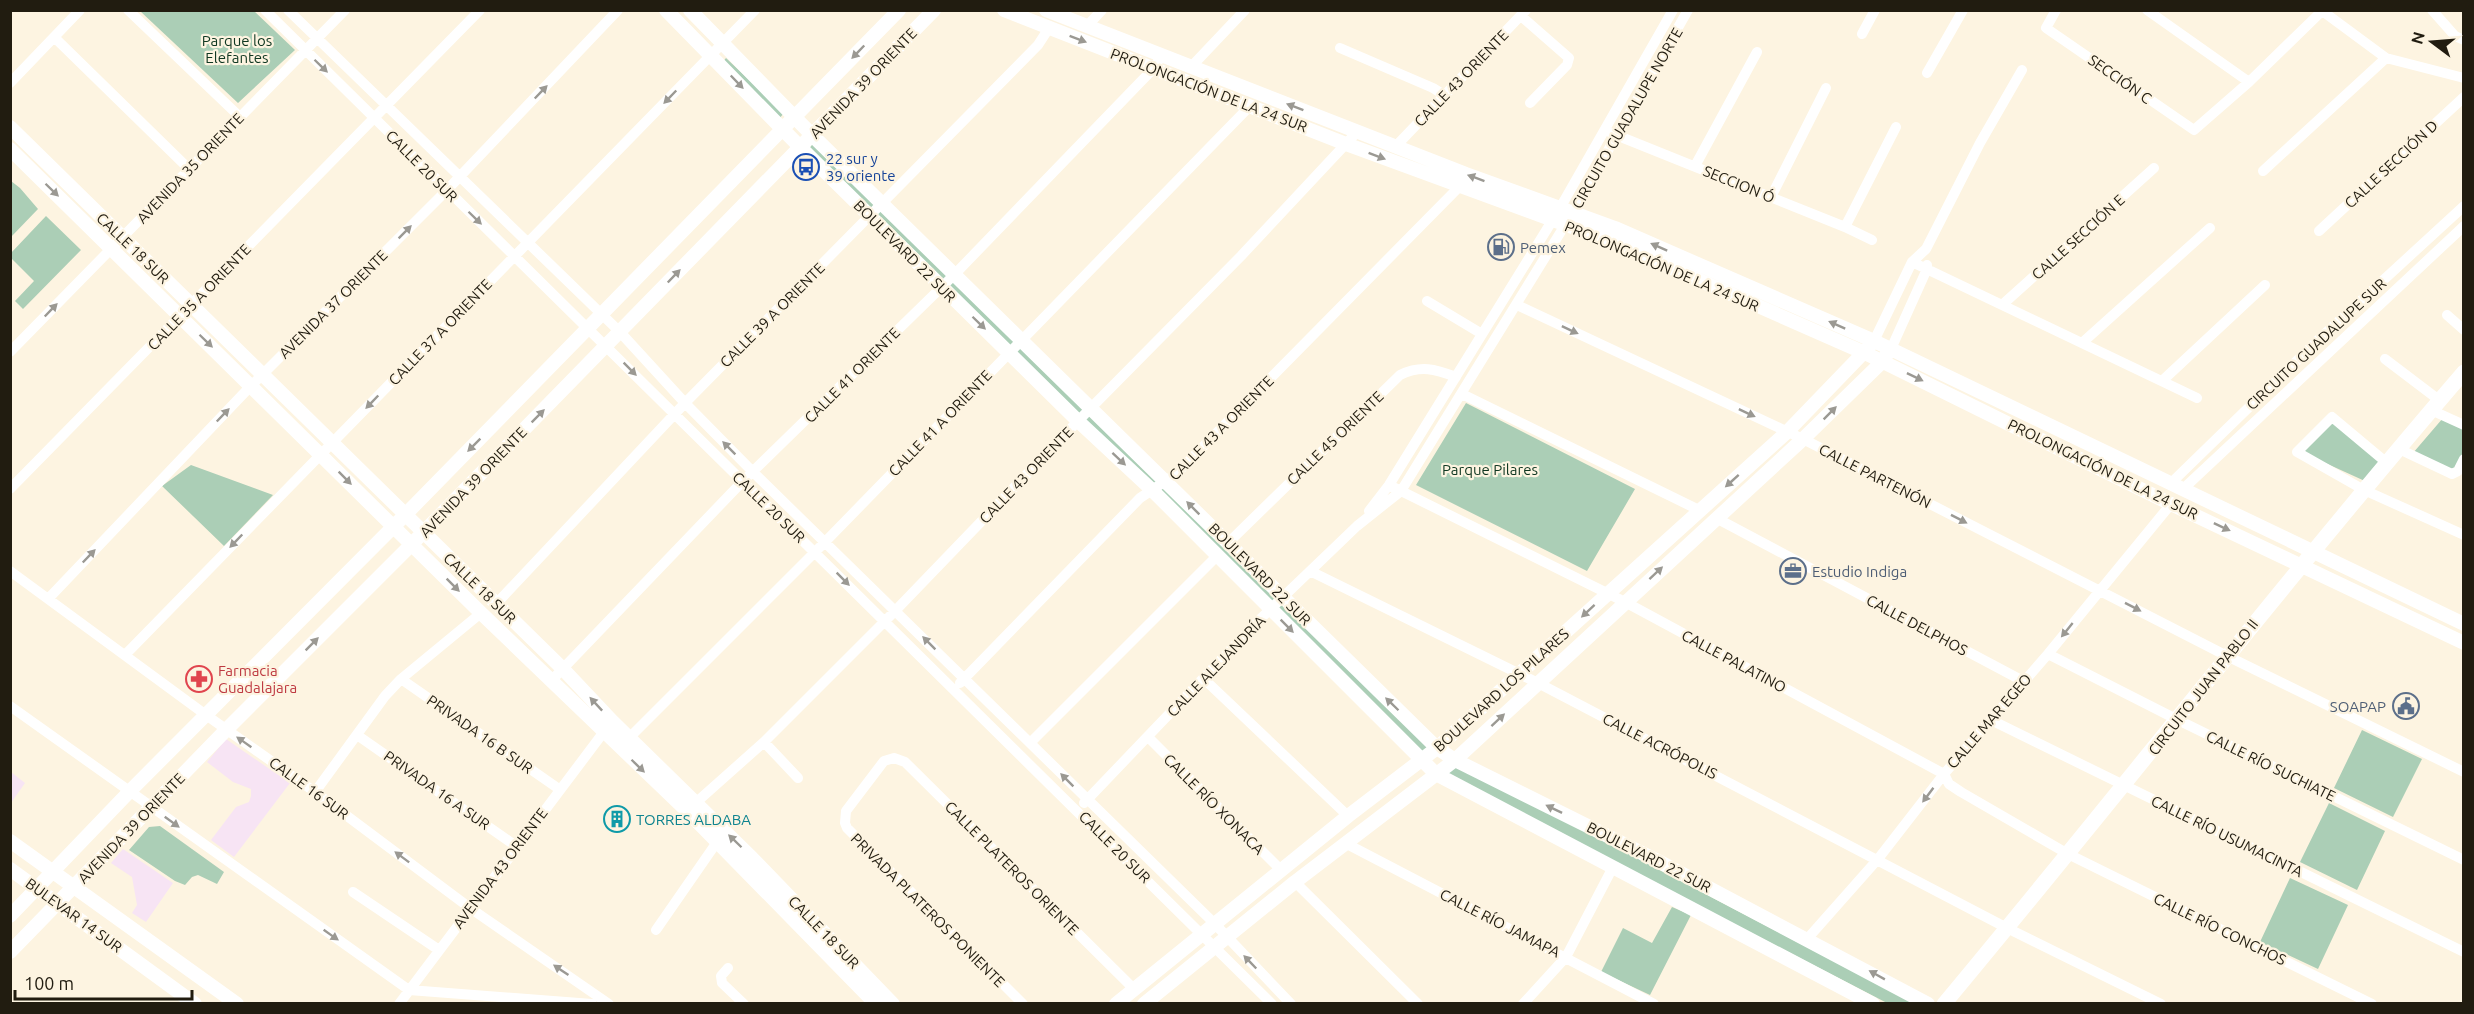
<svg xmlns="http://www.w3.org/2000/svg" width="2474" height="1014" font-family="Ubuntu,sans-serif">
<rect width="100%" height="100%" fill="#fdf4e1"/>
<path fill="#f7e4f4" d="M226 739 290 783 234 857 211 840 236 807 249 802 251 796V789L233 782 207 762Z
M11 772 25 783 11 803Z
M123 849 173 883 146 922 132 913 137 905 132 877 111 863Z"/>
<path fill="#abceb6" d="M140 11H254L295 50 238 103Z
M726 58 784 113 778 120 722 63Z
M813 143 1433 747 1421 756 809 149Z
M11 181 20 188 38 209 11 237Z
M46 216 81 250 23 309 15 301 34 281 11 258V253Z
M1466 403 1635 489 1587 571 1416 485Z
M2443 418 2463 428V454L2455 472 2413 453Z
M2332 419 2383 463 2367 482 2299 451Z
M191 465 273 495 224 546 162 486Z
M2362 730 2422 759 2393 817 2334 788Z
M1458 765 1914 1003H1887L1443 774Z
M2329 803 2385 831 2357 890 2300 862Z
M160 826 224 872 217 884 198 875 192 877 185 885 175 881 129 850 149 827Z
M2290 878 2348 905 2318 969 2260 942Z
M1672 907 1691 915 1650 995 1601 972 1623 928 1652 943Z"/>
<g fill="none" stroke-linecap="round" stroke-linejoin="round">
<path stroke="#fff" stroke-width="10" d="M128 10 240 117
M265 10 1272 1004
M288 10 620 332 685 403 753 472 1214 923 1291 1004
M2056 10 2046 28 2194 130 2249 82 2322 11
M2147 10 2249 82
M2321 10 2386 58 2464 78
M2432 10 2455 36 2464 40
M1521 16 1569 58 1567 65 1530 103
M1087 26 1102 10
M1862 34 1875 10
M54 37 189 169
M1340 48 1433 88 1444 95
M1191 67 1245 10
M1927 73 1963 10
M10 83 80 10
M1611 133 1845 227 1872 240
M1396 146 1526 10
M1695 166 1757 52
M2263 171 2386 58
M1771 197 1826 88
M1845 227 1896 127
M2319 231 2464 97
M1912 262 2197 398
M1427 301 1482 334
M1517 305 1803 439 2227 656 2464 772
M2002 305 2154 168
M2447 315 2464 330
M1874 341 1912 262 1926 249 1980 143 2022 70
M2082 343 2210 228
M1891 349 1927 269V265
M10 352 345 10
M2385 359 2439 400
M2162 381 2265 285
M1462 394 1699 510
M2431 410 2464 425
M2399 449 2452 474 2458 471 2464 459
M2387 463 2332 417 2297 452 2364 490 2464 535
M2170 484 2317 341 2464 206
M1389 485 1625 602 1944 774 1949 784 1961 792 2068 854 2372 1004
M10 489 480 10
M2182 490 2464 226
M1369 511 1389 485 1560 208 1673 10
M1716 518 2023 681
M1228 543 1400 375C1421 365 1435 369 1456 377
M10 571 206 715 315 792 470 908 609 1004
M1310 571 1538 683 2007 928 2161 1004
M48 599 246 391 447 190 618 10
M496 604 685 403 1038 45 1049 28
M2048 654 2178 720 2464 860
M125 655 755 10
M401 679 559 789
M1204 679 1348 816
M551 681 742 482 954 275 1153 69 1162 55
M960 683 1140 498 1176 474 1459 187
M10 706 409 990 592 1004
M1991 720 2464 952
M357 735 516 846
M1148 737 1281 870
M629 738 825 542 1250 106
M764 742 798 778
M1030 743 1217 556
M315 792 385 696 401 679 481 613
M1084 803 1258 621 1357 526 1401 491 1573 212 1688 10
M691 807 764 742 896 610 1078 421 1241 256 1357 132
M1345 843 1654 1004
M1295 882 1418 1004
M353 892 439 950
M656 930 717 842
M1808 938 1878 859 1944 774 2048 654 2171 504
M728 968 721 976 722 983 744 1004
M399 1004 603 733
M1023 1004 847 828 845 823 846 811 884 761 894 758 905 762 1134 989
M1523 1004 1566 957 1613 867"/>
<path stroke="#fff" stroke-width="14" d="M666 10 801 148 1078 421 1152 490 1436 774 1873 1004
M690 10 813 136 1437 748 1455 760 1658 861 1928 1004
M1004 10 1346 144 1610 241 1865 353 2171 504 2464 643
M1046 10 1466 174 1615 228 1874 341 2464 624
M10 127 563 669 612 721 752 858 893 1004
M10 149 481 613 687 811 876 1004
M10 841 237 1004
M10 869 195 1004
M10 916 130 791 405 515 899 10
M10 952 226 730 406 550 934 10
M1116 1004 1348 816 1437 748 1787 432 1869 347
M1144 1004 1295 882 1455 760 1803 439 1883 361 1887 354"/>
<path stroke="#fff" stroke-width="15" d="M1944 1004C2119 794 2286 579 2464 372"/>
</g>
<defs><path id="oneway-solid" d="M-6-.8H1V-3.2L6.5 0L1 3.2V.8H-6Z" transform="scale(1.5)"/></defs>
<g fill="#9b9993">
<use href="#oneway-solid" transform="translate(1078 39) rotate(21)"/>
<use href="#oneway-solid" transform="translate(858 52) rotate(134)"/>
<use href="#oneway-solid" transform="translate(321 66) rotate(44)"/>
<use href="#oneway-solid" transform="translate(737 82) rotate(46)"/>
<use href="#oneway-solid" transform="translate(541 92) rotate(-46)"/>
<use href="#oneway-solid" transform="translate(670 97) rotate(134)"/>
<use href="#oneway-solid" transform="translate(1295 107) rotate(-159)"/>
<use href="#oneway-solid" transform="translate(1377 156) rotate(21)"/>
<use href="#oneway-solid" transform="translate(1476 178) rotate(-160)"/>
<use href="#oneway-solid" transform="translate(52 190) rotate(44)"/>
<use href="#oneway-solid" transform="translate(475 218) rotate(44)"/>
<use href="#oneway-solid" transform="translate(405 232) rotate(-45)"/>
<use href="#oneway-solid" transform="translate(1659 247) rotate(-156)"/>
<use href="#oneway-solid" transform="translate(674 276) rotate(-46)"/>
<use href="#oneway-solid" transform="translate(51 310) rotate(-46)"/>
<use href="#oneway-solid" transform="translate(979 323) rotate(44)"/>
<use href="#oneway-solid" transform="translate(1837 325) rotate(-156)"/>
<use href="#oneway-solid" transform="translate(1570 330) rotate(25)"/>
<use href="#oneway-solid" transform="translate(206 341) rotate(44)"/>
<use href="#oneway-solid" transform="translate(630 369) rotate(45)"/>
<use href="#oneway-solid" transform="translate(1915 377) rotate(26)"/>
<use href="#oneway-solid" transform="translate(372 402) rotate(134)"/>
<use href="#oneway-solid" transform="translate(1747 413) rotate(25)"/>
<use href="#oneway-solid" transform="translate(1830 413) rotate(-45)"/>
<use href="#oneway-solid" transform="translate(223 415) rotate(-46)"/>
<use href="#oneway-solid" transform="translate(538 416) rotate(-45)"/>
<use href="#oneway-solid" transform="translate(474 445) rotate(135)"/>
<use href="#oneway-solid" transform="translate(729 448) rotate(-135)"/>
<use href="#oneway-solid" transform="translate(1119 459) rotate(43)"/>
<use href="#oneway-solid" transform="translate(345 478) rotate(45)"/>
<use href="#oneway-solid" transform="translate(1732 481) rotate(138)"/>
<use href="#oneway-solid" transform="translate(1193 508) rotate(-135)"/>
<use href="#oneway-solid" transform="translate(1959 519) rotate(27)"/>
<use href="#oneway-solid" transform="translate(2222 527) rotate(25)"/>
<use href="#oneway-solid" transform="translate(236 541) rotate(134)"/>
<use href="#oneway-solid" transform="translate(89 556) rotate(-46)"/>
<use href="#oneway-solid" transform="translate(1656 573) rotate(-43)"/>
<use href="#oneway-solid" transform="translate(843 579) rotate(45)"/>
<use href="#oneway-solid" transform="translate(453 585) rotate(45)"/>
<use href="#oneway-solid" transform="translate(2133 607) rotate(27)"/>
<use href="#oneway-solid" transform="translate(1588 611) rotate(137)"/>
<use href="#oneway-solid" transform="translate(1287 626) rotate(45)"/>
<use href="#oneway-solid" transform="translate(2067 630) rotate(129)"/>
<use href="#oneway-solid" transform="translate(929 643) rotate(-135)"/>
<use href="#oneway-solid" transform="translate(312 644) rotate(-45)"/>
<use href="#oneway-solid" transform="translate(596 704) rotate(-133)"/>
<use href="#oneway-solid" transform="translate(1392 704) rotate(-136)"/>
<use href="#oneway-solid" transform="translate(1498 720) rotate(-43)"/>
<use href="#oneway-solid" transform="translate(244 742) rotate(-145)"/>
<use href="#oneway-solid" transform="translate(638 766) rotate(44)"/>
<use href="#oneway-solid" transform="translate(1067 780) rotate(-135)"/>
<use href="#oneway-solid" transform="translate(1928 795) rotate(127)"/>
<use href="#oneway-solid" transform="translate(1554 809) rotate(-154)"/>
<use href="#oneway-solid" transform="translate(172 822) rotate(36)"/>
<use href="#oneway-solid" transform="translate(735 841) rotate(-136)"/>
<use href="#oneway-solid" transform="translate(402 857) rotate(-143)"/>
<use href="#oneway-solid" transform="translate(331 935) rotate(35)"/>
<use href="#oneway-solid" transform="translate(1250 962) rotate(-134)"/>
<use href="#oneway-solid" transform="translate(561 970) rotate(-146)"/>
<use href="#oneway-solid" transform="translate(1877 975) rotate(-151)"/>
</g>
<defs>
<symbol id="bus-ring" viewBox="-11 -11 22 22"><circle r="9.5" fill="#fdf4e1" stroke="#1a4fb4" stroke-width="1.5"/><path d="M-5-6H5V4H4V6H2V4H-2V6H-4V4H-5ZM-3.5-4V0h7V-4ZM-3.5 1.2v1.5H-2V1.2ZM2 1.2v1.5H3.5V1.2Z" fill="#1a4fb4"/></symbol>
<symbol id="fuel-ring" viewBox="-11 -11 22 22"><circle r="9.5" fill="#fdf4e1" stroke="#5c6f8a" stroke-width="1.5"/><path d="M-5.5-6h7V0h2V4h1.3V-2.5L3-4.5l.8-.8L6-3V5H2.5V1h-1V6h-7ZM-4.2-4.7v3.2H.2V-4.7Z" fill="#5c6f8a"/></symbol>
<symbol id="office-ring" viewBox="-11 -11 22 22"><circle r="9.5" fill="#fdf4e1" stroke="#5c6f8a" stroke-width="1.5"/><path d="M-6-3h4V-5.5h4V-3h4V5H-6ZM-1-4.5V-3h2v-1.5ZM-6 0V1H6V0Z" fill="#5c6f8a"/></symbol>
<symbol id="pharmacy-ring" viewBox="-11 -11 22 22"><circle r="9.5" fill="#fdf4e1" stroke="#e0444e" stroke-width="1.5"/><path d="M-2-6h4v4h4v4h-4v4h-4v-4h-4v-4h4Z" fill="#e0444e"/></symbol>
<symbol id="civic-ring" viewBox="-11 -11 22 22"><circle r="9.5" fill="#fdf4e1" stroke="#5c6f8a" stroke-width="1.5"/><path d="M-.6-6.5H3V-4.5H.6V-3L4-1V1h2V6H-6V1h2V-1L-.6-3ZM-1.2 2.5V6h2.4V2.5Z" fill="#5c6f8a"/></symbol>
<symbol id="building-ring" viewBox="-11 -11 22 22"><circle r="9.5" fill="#fdf4e1" stroke="#0f9aa8" stroke-width="1.5"/><path d="M-4-6H4V6H1V3H-1V6H-4ZM-2.5-4.3h1.7v1.8h-1.7ZM.8-4.3h1.7v1.8H.8ZM-2.5-1h1.7V.8h-1.7ZM.8-1h1.7V.8H.8Z" fill="#0f9aa8"/></symbol>
</defs>
<g fill-rule="evenodd">
<use href="#bus-ring" x="791" y="152" width="30" height="30"/>
<use href="#fuel-ring" x="1486" y="232" width="30" height="30"/>
<use href="#office-ring" x="1778" y="556" width="30" height="30"/>
<use href="#pharmacy-ring" x="184" y="664" width="30" height="30"/>
<use href="#civic-ring" x="2391" y="691" width="30" height="30"/>
<use href="#building-ring" x="602" y="804" width="30" height="30"/>
</g>
<g text-anchor="middle" dominant-baseline="central" stroke-width="4.5" stroke-linejoin="round" paint-order="stroke">
<g font-size="15" fill="#0f3721" stroke="#fdf4e1">
<text x="237" y="40">Parque los<tspan x="237" dy="17">Elefantes</tspan></text>
<text x="1490" y="469">Parque Pilares</text>
</g>
<g font-size="15" fill="#211c10" stroke="#fdf4e1">
<text transform="translate(1461 78) rotate(-46)">CALLE 43 ORIENTE</text>
<text transform="translate(2120 79) rotate(35)">SECCIÓN C</text>
<text transform="translate(863 83) rotate(-46)">AVENIDA 39 ORIENTE</text>
<text transform="translate(1209 90) rotate(21)">PROLONGACIÓN DE LA 24 SUR</text>
<text transform="translate(1627 118) rotate(-60)">CIRCUITO GUADALUPE NORTE</text>
<text transform="translate(2391 164) rotate(-43)">CALLE SECCIÓN D</text>
<text transform="translate(422 166) rotate(45)">CALLE 20 SUR</text>
<text transform="translate(190 168) rotate(-46)">AVENIDA 35 ORIENTE</text>
<text transform="translate(1739 184) rotate(22)">SECCION Ó</text>
<text transform="translate(2078 237) rotate(-42)">CALLE SECCIÓN E</text>
<text transform="translate(133 248) rotate(44)">CALLE 18 SUR</text>
<text transform="translate(905 251) rotate(45)">BOULEVARD 22 SUR</text>
<text transform="translate(1662 266) rotate(23)">PROLONGACIÓN DE LA 24 SUR</text>
<text transform="translate(199 297) rotate(-46)">CALLE 35 A ORIENTE</text>
<text transform="translate(333 304) rotate(-45)">AVENIDA 37 ORIENTE</text>
<text transform="translate(772 315) rotate(-45)">CALLE 39 A ORIENTE</text>
<text transform="translate(440 332) rotate(-46)">CALLE 37 A ORIENTE</text>
<text transform="translate(2316 344) rotate(-43)">CIRCUITO GUADALUPE SUR</text>
<text transform="translate(852 375) rotate(-45)">CALLE 41 ORIENTE</text>
<text transform="translate(940 423) rotate(-46)">CALLE 41 A ORIENTE</text>
<text transform="translate(1221 428) rotate(-45)">CALLE 43 A ORIENTE</text>
<text transform="translate(1335 438) rotate(-44)">CALLE 45 ORIENTE</text>
<text transform="translate(2103 469) rotate(26)">PROLONGACIÓN DE LA 24 SUR</text>
<text transform="translate(1026 475) rotate(-46)">CALLE 43 ORIENTE</text>
<text transform="translate(1875 476) rotate(27)">CALLE PARTENÓN</text>
<text transform="translate(473 482) rotate(-46)">AVENIDA 39 ORIENTE</text>
<text transform="translate(769 507) rotate(44)">CALLE 20 SUR</text>
<text transform="translate(1260 574) rotate(45)">BOULEVARD 22 SUR</text>
<text transform="translate(480 588) rotate(44)">CALLE 18 SUR</text>
<text transform="translate(1917 625) rotate(28)">CALLE DELPHOS</text>
<text transform="translate(1734 661) rotate(28)">CALLE PALATINO</text>
<text transform="translate(1216 666) rotate(-46)">CALLE ALEJANDRÍA</text>
<text transform="translate(2203 687) rotate(-52)">CIRCUITO JUAN PABLO II</text>
<text transform="translate(1501 690) rotate(-42)">BOULEVARD LOS PILARES</text>
<text transform="translate(1989 721) rotate(-49)">CALLE MAR EGEO</text>
<text transform="translate(480 734) rotate(35)">PRIVADA 16 B SUR</text>
<text transform="translate(1660 746) rotate(27)">CALLE ACRÓPOLIS</text>
<text transform="translate(2271 766) rotate(26)">CALLE RÍO SUCHIATE</text>
<text transform="translate(309 788) rotate(36)">CALLE 16 SUR</text>
<text transform="translate(437 790) rotate(35)">PRIVADA 16 A SUR</text>
<text transform="translate(1214 804) rotate(45)">CALLE RÍO XONACA</text>
<text transform="translate(131 828) rotate(-46)">AVENIDA 39 ORIENTE</text>
<text transform="translate(2227 836) rotate(26)">CALLE RÍO USUMACINTA</text>
<text transform="translate(1115 847) rotate(45)">CALLE 20 SUR</text>
<text transform="translate(1649 857) rotate(27)">BOULEVARD 22 SUR</text>
<text transform="translate(500 868) rotate(-53)">AVENIDA 43 ORIENTE</text>
<text transform="translate(1012 868) rotate(45)">CALLE PLATEROS ORIENTE</text>
<text transform="translate(928 910) rotate(45)">PRIVADA PLATEROS PONIENTE</text>
<text transform="translate(74 915) rotate(36)">BULEVAR 14 SUR</text>
<text transform="translate(1500 923) rotate(27)">CALLE RÍO JAMAPA</text>
<text transform="translate(2220 929) rotate(26)">CALLE RÍO CONCHOS</text>
<text transform="translate(824 932) rotate(46)">CALLE 18 SUR</text>
</g>
<g font-size="15" fill="#164399" stroke="#fdf4e1" text-anchor="start">
<text x="826" y="158">22 sur y<tspan x="826" dy="17">39 oriente</tspan></text>
</g>
<g font-size="15" fill="#4e5e75" stroke="#fdf4e1" text-anchor="start">
<text x="1520" y="247">Pemex</text>
<text x="1812" y="571">Estudio Indiga</text>
<text x="2386" y="706" text-anchor="end">SOAPAP</text>
</g>
<g font-size="15" fill="#be3a42" stroke="#fdf4e1" text-anchor="start">
<text x="218" y="670">Farmacia<tspan x="218" dy="17">Guadalajara</tspan></text>
</g>
<g font-size="15" fill="#0d838f" stroke="#fdf4e1" text-anchor="start">
<text x="636" y="819">TORRES ALDABA</text>
</g>
</g>
<rect width="2474" height="1014" fill="none" stroke="#211c10" stroke-width="24"/>
<g transform="translate(2432 42) rotate(286)" stroke="#fdf4e1" stroke-width="4.5" paint-order="stroke">
<path d="M0-4.5L10 22L0 15L-10 22Z" fill="#211c10"/>
<text y="-9" font-size="16" font-weight="bold" text-anchor="middle" fill="#211c10">N</text>
</g>
<path d="M15 990v9h177v-9" fill="none" stroke="#211c10" stroke-width="3"/>
<text x="24" y="990" font-size="18" fill="#211c10" stroke="#fdf4e1" stroke-width="4.5" paint-order="stroke">100 m</text>
</svg>
